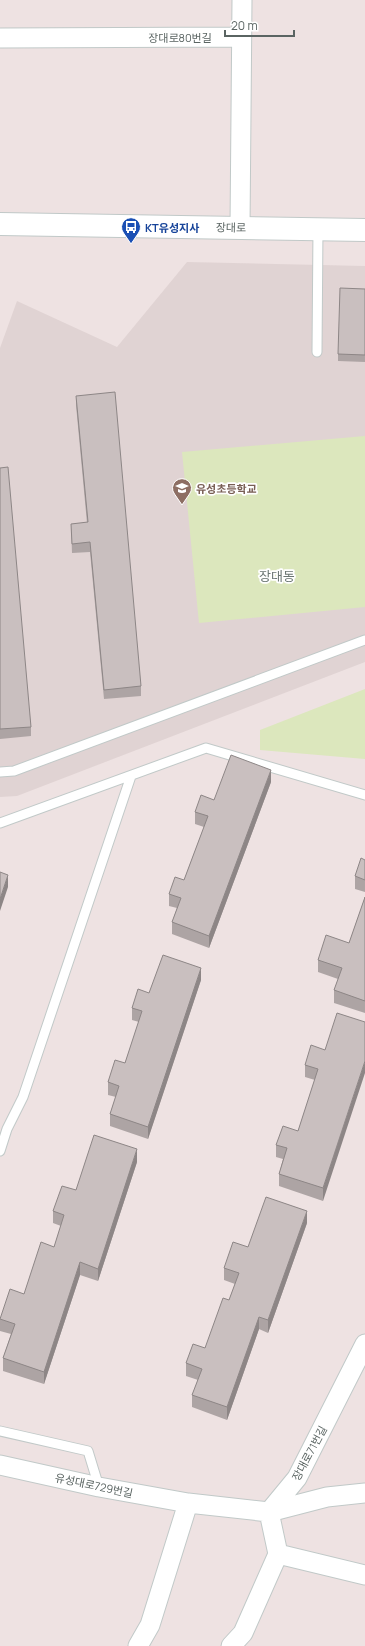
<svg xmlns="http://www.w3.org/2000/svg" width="365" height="1646" font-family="Manrope,'Noto Sans KR',sans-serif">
<rect width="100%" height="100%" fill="#eee2e2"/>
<path fill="#e0d3d3" d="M187 262 365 266V662L17 796 0 797V348L17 301 117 347Z"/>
<path fill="#dce7bd" d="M365 436V607L199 623 182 452Z
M365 689V759L260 750V730Z"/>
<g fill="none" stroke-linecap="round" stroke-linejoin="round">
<defs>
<path id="service" d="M317 352 318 229
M0 772 14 771 365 640
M0 823 206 748 365 795
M0 1151 7 1129 23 1097 131 776
M0 1431 88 1451 99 1487"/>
<path id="minor" d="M0 38 241 37
M240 227 242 0
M0 1465 99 1487 188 1503 269 1512 327 1497 365 1493
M278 1554 365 1575
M138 1646 150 1625 188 1503
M231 1646 243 1633 278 1554 269 1512 297 1478 365 1344"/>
<path id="tertiary" d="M0 224 365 230"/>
</defs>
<use href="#service" stroke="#c1c9c8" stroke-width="11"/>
<use href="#minor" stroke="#c1c9c8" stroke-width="21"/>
<use href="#tertiary" stroke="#c1c9c8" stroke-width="24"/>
<use href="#service" stroke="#fff" stroke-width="9"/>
<use href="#minor" stroke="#fff" stroke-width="19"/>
<use href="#tertiary" stroke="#fff" stroke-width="22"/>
</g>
<path fill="#ada4a4" d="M365 289V362L338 361V354Z
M76 396 141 686V696L104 699 90 552 72 553 71 524 87 523 76 405Z
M0 468 31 727V736L0 739Z
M271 782 209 948 172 934V922L177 908 169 906V894L184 880 204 827 195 824V812L214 800Z
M365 860V892L355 889V876Z
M365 897V1013L334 1003V990L338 979 318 972V960L349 943Z
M201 980 148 1139 110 1126V1114L116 1097 108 1095V1082L125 1063 139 1022 132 1020V1008L149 993Z
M325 1050 323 1201 279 1186V1174L283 1159 276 1157V1145L298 1131 315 1080 305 1077V1065Z
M137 1162 98 1281 80 1275 44 1384 3 1371V1358L11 1334 0 1331V1319L24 1294 54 1247 61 1226 53 1223V1211L76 1190Z
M307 1223 268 1333 259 1329 227 1420 192 1407V1395L198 1380 186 1376V1363L205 1348 229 1300 235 1284 224 1280V1268L248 1247Z"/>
<path fill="#8d8686" d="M271 770V782L209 948V936Z
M8 875V887L0 911V899Z
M201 968V980L148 1139V1127Z
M365 1061V1073L323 1201V1188Z
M137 1149V1162L98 1281V1269Z
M307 1211V1223L268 1333V1320Z
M80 1262V1275L44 1384V1372Z
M259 1317V1329L227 1420V1407Z"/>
<path fill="#c9bfbf" stroke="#8d8686" d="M340 288 365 289V355L338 354Z
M115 392 141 686 104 690 90 542 72 544 71 524 88 522 76 396Z
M8 467 31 727 0 729V468Z
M231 755 271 770 209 936 172 922 181 898 169 894 175 877 184 880 208 816 195 812 201 795 214 800Z
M361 858 365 860V880L355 876Z
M0 872 8 875 0 899Z
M365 897V1001L334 990 342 968 318 960 326 935 349 943Z
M163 955 201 968 148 1127 110 1114 119 1086 108 1082 115 1060 125 1063 142 1011 132 1008 138 989 149 993Z
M337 1013 365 1022V1061L323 1188 279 1174 287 1148 276 1145 283 1126 298 1131 318 1069 305 1065 311 1045 325 1050Z
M94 1135 137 1149 98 1269 80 1262 44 1372 3 1358 15 1324 0 1319 10 1289 24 1294 41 1242 54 1247 64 1215 53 1211 62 1186 76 1190Z
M266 1197 307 1211 268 1320 259 1317 227 1407 192 1395 202 1369 186 1363 193 1344 205 1348 223 1298 229 1300 239 1273 224 1268 233 1242 248 1247Z"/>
<defs>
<symbol id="bus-pin" viewBox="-11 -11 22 30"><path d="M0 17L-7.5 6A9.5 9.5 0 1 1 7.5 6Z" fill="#1a4fb4" stroke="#fff"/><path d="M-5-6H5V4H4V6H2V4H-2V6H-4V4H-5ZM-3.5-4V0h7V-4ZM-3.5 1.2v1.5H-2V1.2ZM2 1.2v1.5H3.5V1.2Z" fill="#fff"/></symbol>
<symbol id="school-pin" viewBox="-11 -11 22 30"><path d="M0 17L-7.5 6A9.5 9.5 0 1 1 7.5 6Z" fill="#8d6e63" stroke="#fff"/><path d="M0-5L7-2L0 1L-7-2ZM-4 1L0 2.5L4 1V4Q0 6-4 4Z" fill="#fff"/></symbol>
</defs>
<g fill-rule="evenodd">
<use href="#bus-pin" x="120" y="216" width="22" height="30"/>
<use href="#school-pin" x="171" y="477" width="22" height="30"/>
</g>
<g text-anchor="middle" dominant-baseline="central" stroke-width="3.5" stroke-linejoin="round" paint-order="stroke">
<g font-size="11" fill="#5a6462" stroke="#fff">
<text x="180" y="37">장대로80번길</text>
<text transform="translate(231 227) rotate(1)">장대로</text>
<text transform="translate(309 1453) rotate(-62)">장대로71번길</text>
<text transform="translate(94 1485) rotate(12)">유성대로729번길</text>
</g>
<g font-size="11" font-weight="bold" fill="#164399" stroke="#fff" text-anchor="start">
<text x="145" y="227">KT유성지사</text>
</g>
<g font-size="11" font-weight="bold" fill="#785e54" stroke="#fff" text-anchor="start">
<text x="196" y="488">유성초등학교</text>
</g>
<g font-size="13" fill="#6b7673" stroke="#fff">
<text x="277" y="576">장대동</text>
</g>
</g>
<path d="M225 30v6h69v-6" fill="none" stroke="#5a6462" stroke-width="2"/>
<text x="231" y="30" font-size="12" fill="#5a6462" stroke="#ffffff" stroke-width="3" paint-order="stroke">20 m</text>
</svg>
